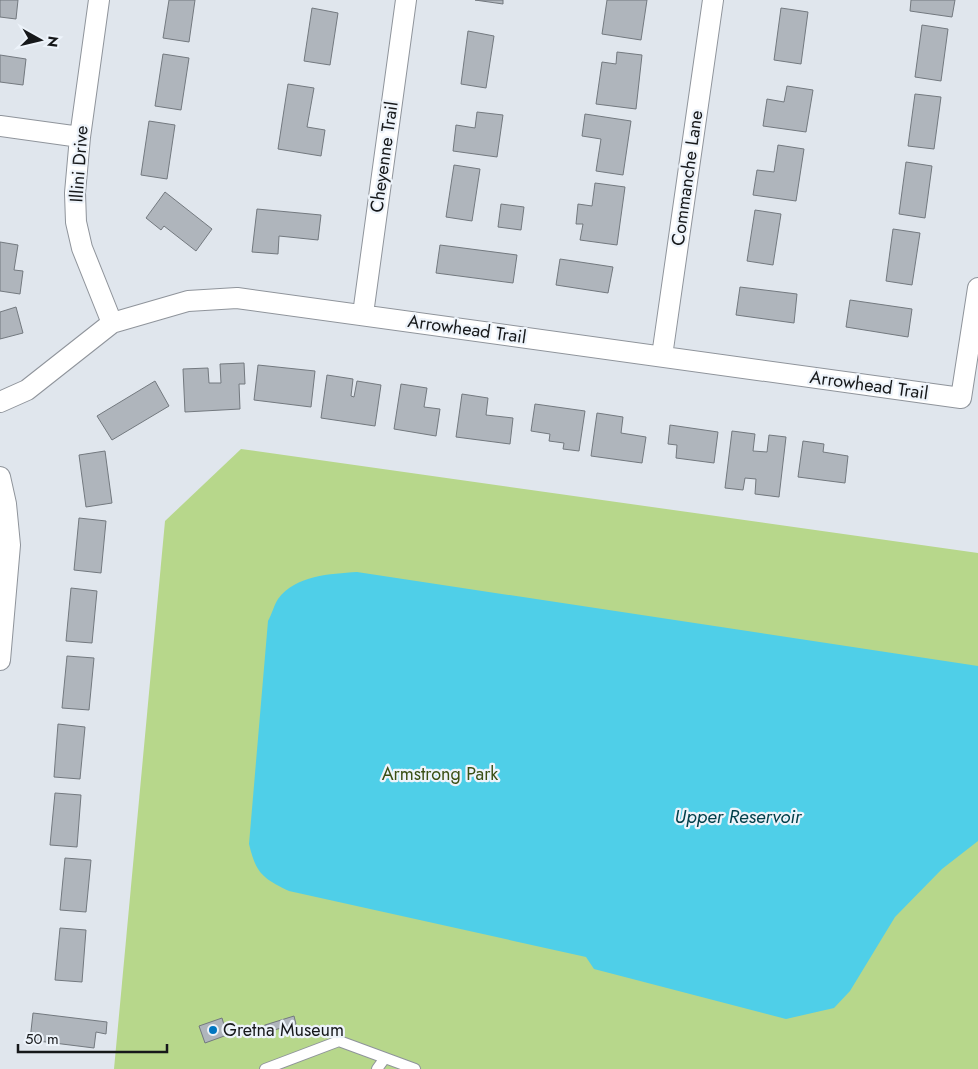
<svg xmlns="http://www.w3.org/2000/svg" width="978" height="1069" font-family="Jost,sans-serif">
<rect width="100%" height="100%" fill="#e0e6ed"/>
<path fill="#b7d78b" d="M241 449 978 553V1069H114L165 521Z"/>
<path fill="#4fcfe8" d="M357 572 978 666V841L942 869 895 917 850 991 834 1008 786 1019 594 969 586 957 289 891C262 878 256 873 249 844L268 621C272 614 274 605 278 599 296 575 330 574 357 572Z"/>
<path fill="#afb5bc" stroke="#73797f" d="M0 0H18L16 19 0 17Z
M169 0H195L189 42 163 38Z
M475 0H503V4Z
M607 0H647L641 40 602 34Z
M911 0H955L952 17 910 11Z
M312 8 338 13 330 65 304 61Z
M781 8 808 12 801 64 774 60Z
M922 25 948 29 941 81 915 77Z
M468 31 494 36 486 88 461 84Z
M617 52 642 55 636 109 596 104 602 62 616 64Z
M163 54 189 58 181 110 155 106Z
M0 55 26 59 23 85 0 82Z
M288 84 314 88 307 127 325 130 321 156 278 149Z
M787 86 813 90 806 132 763 126 767 99 784 102Z
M915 94 941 97 934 149 908 146Z
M477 112 503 115 497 157 453 151 456 125 475 128Z
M585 114 631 121 623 175 596 171 601 139 582 136Z
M149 121 175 125 167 179 141 175Z
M778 145 804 149 796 201 753 195 757 170 774 172Z
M906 162 932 166 925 218 899 214Z
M454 165 480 169 472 221 446 217Z
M595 183 625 187 617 245 580 240 583 224H576L578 204 592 206Z
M165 192 212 229 196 251 164 226 161 230 146 218Z
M501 204 524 207 521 230 498 227Z
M257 209 321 215 318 240 279 236 278 254 252 252Z
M755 210 781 214 773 265 747 261Z
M893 229 920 233 912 285 886 281Z
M0 242 18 245 14 270 23 271 20 294 0 291Z
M440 245 517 255 513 283 436 273Z
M560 259 613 267 608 293 556 285Z
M740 287 797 294 794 323 736 315Z
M850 300 912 309 908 337 846 327Z
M16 307 23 333 0 339V312Z
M244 363 245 384H239L240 409 185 412 183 369 208 368 209 383H221L220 364Z
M258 365 315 371 311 407 254 400Z
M327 375 353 379 351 396 354 397 357 381 381 385 375 426 321 418Z
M155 381 169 406 112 440 97 416Z
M401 384 427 388 424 407 440 409 436 436 394 429Z
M462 394 488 398 486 415 513 418 510 444 456 437Z
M535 404 585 411 579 451 563 449 564 443 549 441 550 434 531 431Z
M597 413 623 417 621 433 646 437 642 463 591 456Z
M670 425 718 432 714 463 676 458 677 445 668 444Z
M732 431 755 434 753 451 767 452 769 435 786 437 779 497 755 494 756 479 745 478 743 490 725 488Z
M803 441 824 444 823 452 848 456 845 483 798 477Z
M105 451 112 503 86 507 79 455Z
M79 518 106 521 101 573 74 570Z
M71 588 97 591 92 643 66 641Z
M67 656 94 658 89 710 62 708Z
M58 724 85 727 80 779 54 777Z
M55 793 81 795 77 847 50 845Z
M65 858 91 860 86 912 60 910Z
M60 928 86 930 82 982 55 980Z
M33 1013 107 1022 106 1034 96 1032 94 1048 30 1040Z
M294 1016 296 1024 263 1033 262 1027 265 1025Z
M222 1018 227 1035 205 1043 199 1026Z"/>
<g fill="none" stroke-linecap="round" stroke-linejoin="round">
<defs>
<path id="service" d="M265 1069 339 1041 415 1069
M377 1069 385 1058"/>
<path id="minor" d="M99 0 80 137 75 193 76 222 82 248 112 323
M0 126 80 137
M363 314 406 0
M662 356 713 0
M0 402 27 390 112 323 188 301 237 298 961 398 978 288
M0 477 6 504 10 545 0 660"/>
</defs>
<use href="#service" stroke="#8f949b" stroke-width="12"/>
<use href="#minor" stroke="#8f949b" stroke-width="22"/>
<use href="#service" stroke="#fff" stroke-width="10"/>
<use href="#minor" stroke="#fff" stroke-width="20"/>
</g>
<circle fill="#0076c0" stroke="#edf3fa" stroke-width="2" cx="213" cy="1030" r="5"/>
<g text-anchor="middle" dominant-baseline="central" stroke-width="4.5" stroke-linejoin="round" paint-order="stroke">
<g font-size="18" fill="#16181a" stroke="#edf3fa">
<text transform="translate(384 157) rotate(-82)">Cheyenne Trail</text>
<text transform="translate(79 164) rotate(-86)">Illini Drive</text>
<text transform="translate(687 178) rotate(-82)">Commanche Lane</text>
<text transform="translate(467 329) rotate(8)">Arrowhead Trail</text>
<text transform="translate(869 385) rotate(8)">Arrowhead Trail</text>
</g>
<g font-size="18" fill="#3a4f14" stroke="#edf3fa">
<text x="440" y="774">Armstrong Park</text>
</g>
<g font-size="18" fill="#16181a" stroke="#edf3fa" text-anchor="start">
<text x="223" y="1030">Gretna Museum</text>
</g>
<g font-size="19" font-style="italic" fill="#03404b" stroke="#edf3fa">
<text x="738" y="816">Upper Reservoir</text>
</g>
</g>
<g transform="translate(40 40) rotate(98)" stroke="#edf3fa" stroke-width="4" paint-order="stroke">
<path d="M0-4L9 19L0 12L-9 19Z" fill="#16181a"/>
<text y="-8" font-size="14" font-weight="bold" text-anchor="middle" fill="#16181a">N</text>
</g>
<path d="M18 1044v8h149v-8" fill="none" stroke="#16181a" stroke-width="2.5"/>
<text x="25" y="1044" font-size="15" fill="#16181a" stroke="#edf3fa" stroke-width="4" paint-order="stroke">50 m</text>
</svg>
